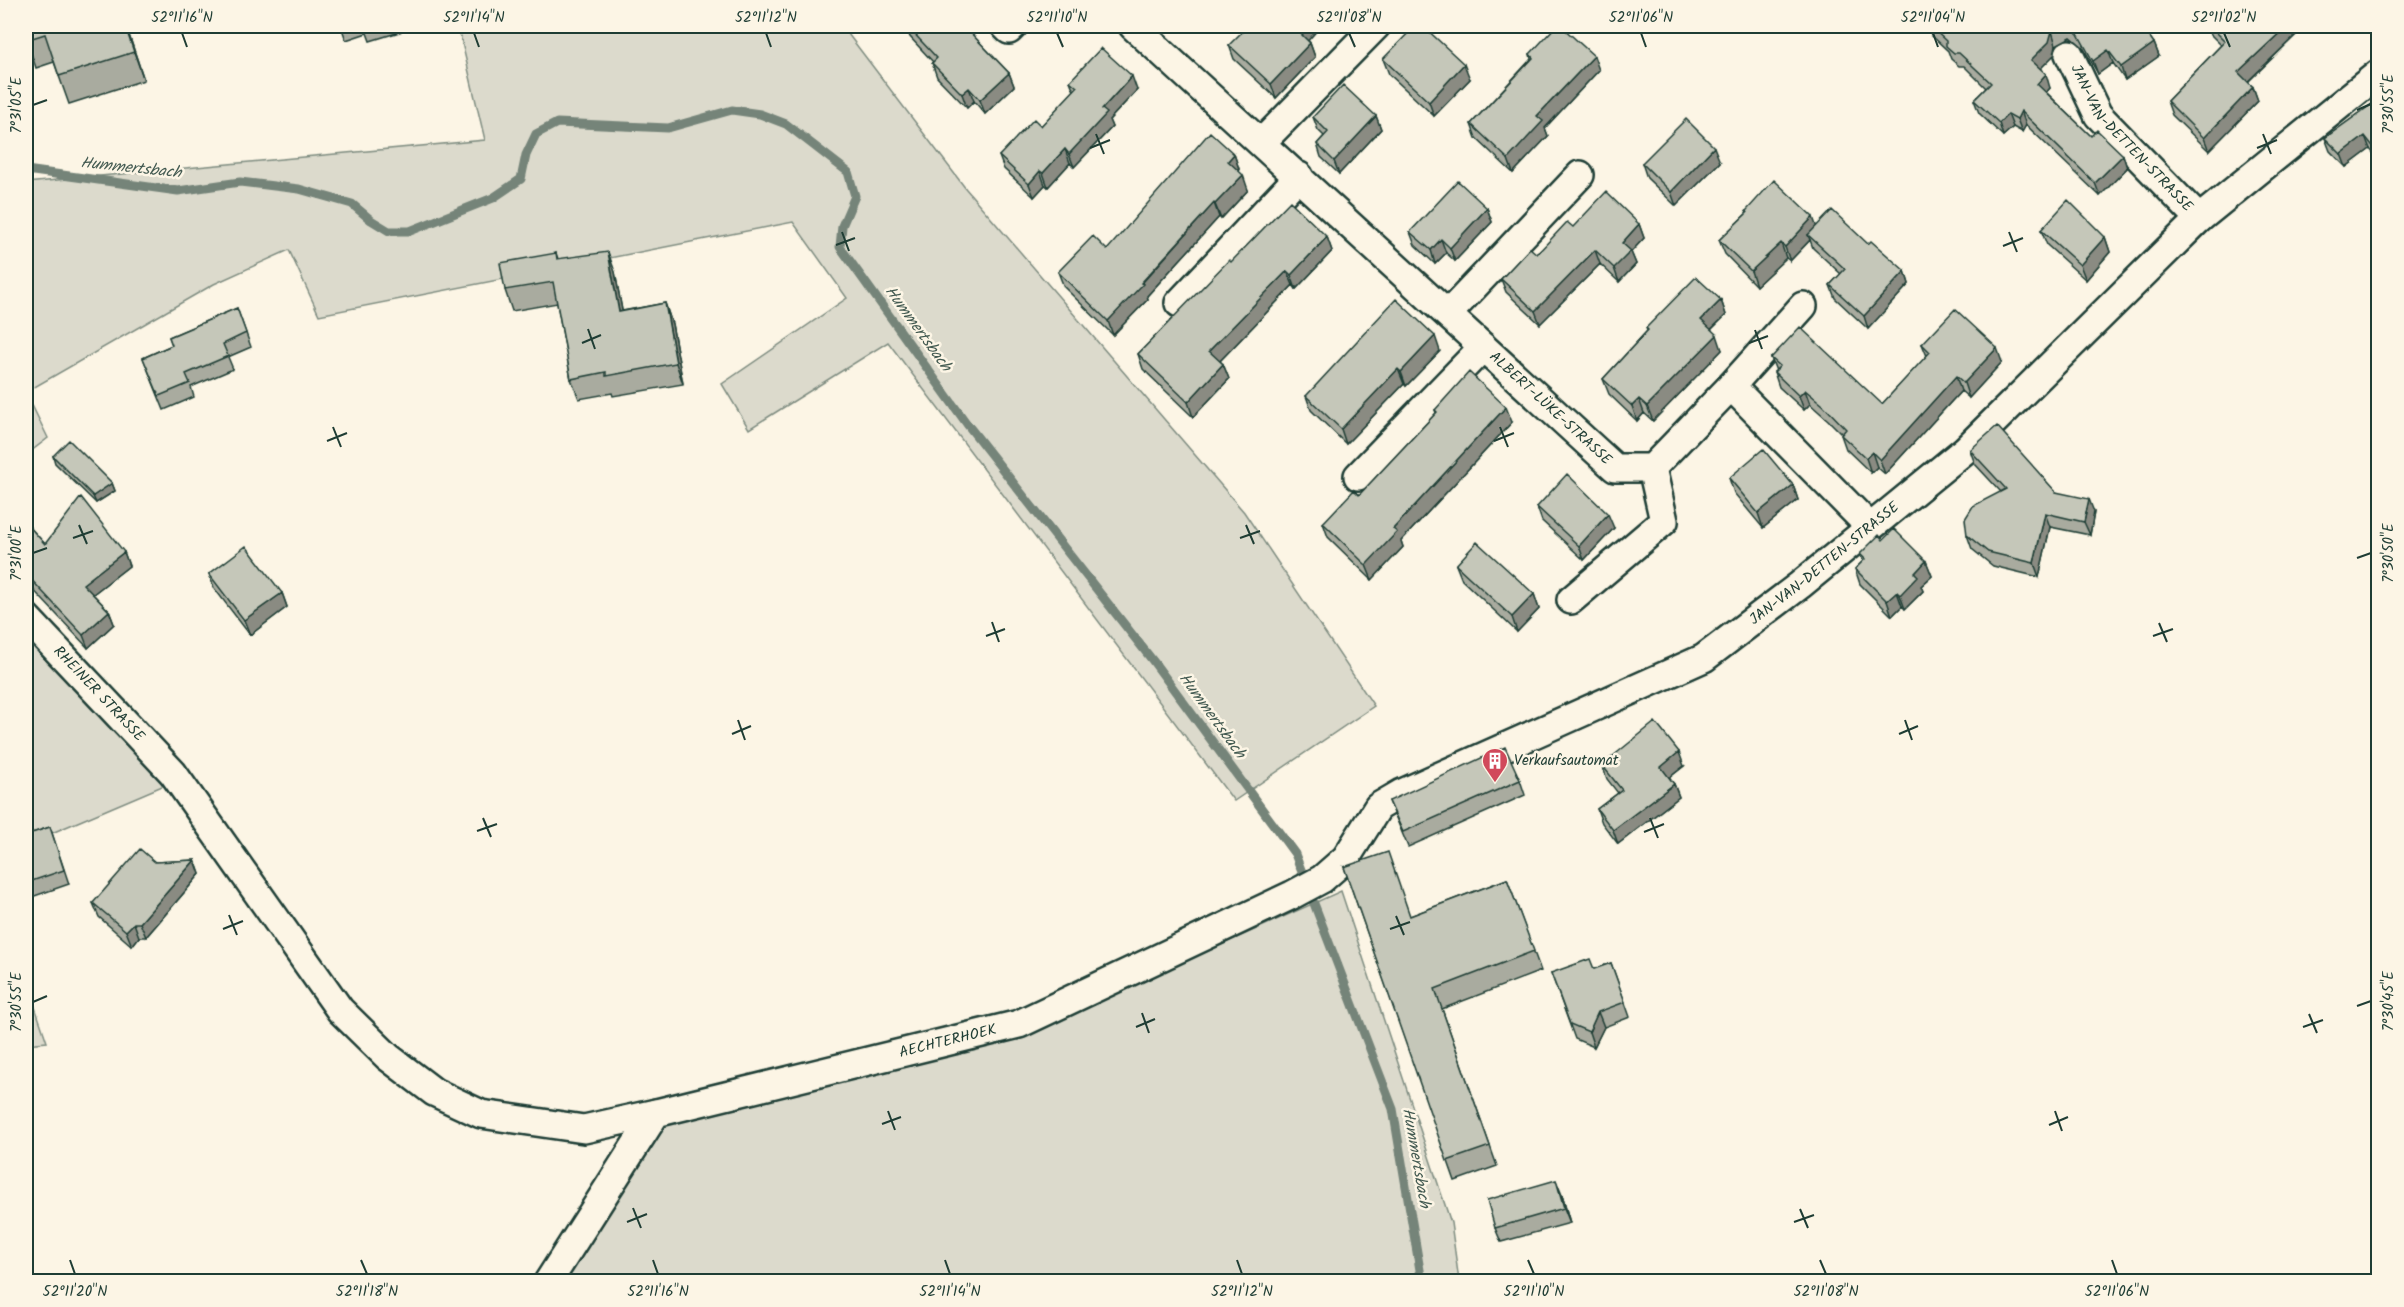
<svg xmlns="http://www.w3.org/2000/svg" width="2404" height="1307" font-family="Kalam,sans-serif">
<rect width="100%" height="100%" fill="#fcf5e5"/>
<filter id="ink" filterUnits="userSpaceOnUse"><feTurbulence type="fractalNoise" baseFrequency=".0167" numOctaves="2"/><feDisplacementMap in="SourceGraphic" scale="12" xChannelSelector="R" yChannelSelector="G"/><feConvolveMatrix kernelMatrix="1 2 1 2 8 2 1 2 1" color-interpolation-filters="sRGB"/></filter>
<g filter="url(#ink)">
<path fill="#dcdacc" stroke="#7e8c80" stroke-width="1.5" d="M458 26H842L966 189 1244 512 1374 706 1234 801 888 342 749 429 722 384 847 298 793 222 319 315 289 250 214 284 26 392V183L485 140Z
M26 393 48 438 26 455Z
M26 637 167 784 26 844Z
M1341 891 1451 1223 1459 1281 560 1282 668 1122 1018 1036Z
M26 981 47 1042 26 1044Z"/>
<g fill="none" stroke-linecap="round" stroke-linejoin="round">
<path stroke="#758479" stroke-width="9" d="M26 170 178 191 240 182 299 189 352 204 371 220 389 231H410L493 198 521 179 526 155 536 134 557 123 668 128 732 110 760 114 786 124 848 172 855 196 842 226 840 247 967 424 1153 661 1295 854 1393 1109 1422 1282"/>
<defs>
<g id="minor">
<path d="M1005 26 1009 30 1013 26"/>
<path id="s1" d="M1133 26 1615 468H1652L1731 386 1870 527"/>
<path id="s2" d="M2069 54 2098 115 2199 219"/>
<path d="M1262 142 1376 26"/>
<path d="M1179 303 1299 176"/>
<path d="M1448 314 1580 175"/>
<path d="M1731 386 1803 306"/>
<path d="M1358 476 1483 347"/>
<path d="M1571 600 1664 521 1652 468"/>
<path id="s3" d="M26 617 173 773 340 1010 388 1057 434 1092 481 1114 584 1129 656 1113"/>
<path id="s4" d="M548 1282 656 1113 1019 1024 1292 895 1322 879 1346 858 1378 807 1402 793 1704 658 1800 585 1965 450 2199 219 2378 74"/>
</g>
</defs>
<use href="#minor" stroke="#1f3d34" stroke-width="32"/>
<use href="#minor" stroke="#fcf5e5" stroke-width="27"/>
</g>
<path fill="#a9ab9f" stroke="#1f3d34" stroke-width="1.5" d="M26 26H126L144 80 69 104 54 62 36 68 26 38Z
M341 26H402L403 31 370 41 367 33 346 40Z
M905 26H964L1009 73 1014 86 985 114 974 101 967 108 937 77 932 63 933 62 910 37Z
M1928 26H2142L2154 43 2159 56 2125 80 2113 63 2098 74 2083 47 2071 37 2056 45 2054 55 2040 69 2050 88 2046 92 2091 136 2123 155 2127 168 2100 196 2026 125 2022 132 2013 127 2003 136 1979 113 1974 100 1986 88 1964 66H1959L1951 59 1948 51 1931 35Z
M2202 26H2298L2300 31 2248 82 2253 87 2258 101 2209 151 2172 115 2167 101 2221 45Z
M2374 26H2379V30Z
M1308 40 1310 43 1315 57 1276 98 1234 59 1229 45Z
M1530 54 1599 70 1545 128 1548 136 1513 173 1476 138 1471 124 1531 59Z
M1383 59 1470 79 1434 116 1389 74Z
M1070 81 1137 90 1109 120 1112 127 1074 167 1070 163 1048 187 1045 185 1034 197 1004 169 999 156 1041 126 1074 91Z
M2379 99V160L2370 149 2346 167 2330 151 2325 138Z
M1376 116 1381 129 1339 174 1321 157 1317 144 1324 136 1318 130 1313 117Z
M1234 154 1239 169 1238 170 1248 190 1221 219 1219 217 1147 296 1148 299 1113 335 1064 287 1058 272 1107 250Z
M1720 162 1676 206 1647 178 1642 163Z
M1487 208 1492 222 1455 261 1446 253 1435 264 1415 245 1410 232Z
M1746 211 1816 226 1868 244 1905 271 1909 284 1868 329 1835 298 1830 285 1841 274 1813 248 1810 240 1790 261 1786 258 1756 286 1725 254 1719 240 1747 213Z
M1639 224 1644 238 1631 252 1636 264 1619 282 1600 264 1540 324 1506 292 1501 279 1573 227Z
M2041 230 2105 237 2110 252 2086 280 2047 245Z
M1327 237 1332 251 1296 289 1293 285 1220 361 1223 364 1229 379 1193 417 1143 369 1138 354 1231 262Z
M556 253 558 259 615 272 622 311 665 303 672 324 683 384 613 396 612 393 579 399 571 379 557 303 512 311 505 290Z
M1721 300 1726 315 1711 330 1722 350 1653 421 1644 413 1637 421 1609 394 1603 379 1647 331 1646 328Z
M237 308 251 347 228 357 233 369 191 387 194 397 164 410 143 358 172 345 169 337Z
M1922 344 2002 362 1969 398 1961 391 1885 474 1877 467 1871 473 1846 449 1841 435 1842 434 1828 420 1810 404 1804 410 1779 387 1774 372 1776 371 1771 358 1882 404 1927 356Z
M1440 351 1406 386 1404 384 1346 444 1311 410 1306 396Z
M1435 410 1512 422 1401 541 1403 547 1372 580 1328 537 1323 523 1359 495 1436 413Z
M1970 450 2056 492 2094 512 2090 535 2050 527 2039 577 1993 566 1972 549 1967 535 2001 492 1975 464Z
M53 456 112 483 115 491 96 503 55 463Z
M1729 478 1793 485 1798 500 1763 528 1734 493Z
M1537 507 1614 528 1584 560 1542 521Z
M26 523 45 544 124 552 129 566 93 594 109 611 114 624 88 648 26 582Z
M1883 540 1926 561 1932 576 1921 586 1923 591 1905 609 1902 606 1892 616 1860 584 1855 569 1863 561 1860 554Z
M1456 565 1534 594 1539 609 1517 632 1462 580Z
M209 574 282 593 287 607 250 635 214 588Z
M1602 765 1684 766 1669 778 1674 784 1679 797 1618 844 1602 823 1597 809 1618 793 1607 779Z
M1520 780 1525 795 1408 847 1389 801Z
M50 827 69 884 26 899V835Z
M195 860 200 874 146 937H139L132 946 99 917 93 903 155 862Z
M1344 867 1410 916 1507 879 1541 971 1442 1009 1497 1166 1455 1181Z
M1611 963 1630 1017 1604 1027 1594 1047 1575 1039 1551 973 1594 969Z
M1562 1195 1570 1223 1501 1242 1495 1228Z"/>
<path fill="#8a8b82" stroke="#1f3d34" stroke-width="1.5" d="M125 26H126L144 80 134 52Z
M1304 26H1321L1304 45 1298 31Z
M2287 26H2298L2300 31 2243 86 2238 72Z
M2052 31 2056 45 2054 55 2036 73 2031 60Z
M1310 43 1315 57 1276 98 1271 84Z
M2154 43 2159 56 2125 80 2121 67Z
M2108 50 2113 63 2098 74 2093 61Z
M1594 56 1599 70 1545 128 1548 136 1513 173 1508 159 1537 116Z
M1464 64 1470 79 1434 116 1429 102Z
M1009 73 1014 86 985 114 980 100Z
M2046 74 2050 88 2042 97 2037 84Z
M1132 76 1137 90 1109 120 1112 127 1074 167 1069 154 1102 109Z
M2253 87 2258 101 2209 151 2204 138Z
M969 88 974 101 967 108 962 94Z
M2021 111 2026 125 2022 132 2017 119Z
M2008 114 2013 127 2003 136 1999 123Z
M1376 116 1381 129 1339 174 1334 161Z
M2365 136 2370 149 2346 167 2341 154Z
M1714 147 1720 162 1676 206 1671 192Z
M1065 149 1070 163 1048 187 1043 173Z
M1234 154 1239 169 1233 175 1228 161Z
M2123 155 2127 168 2100 196 2095 183Z
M1040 171 1045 185 1034 197 1029 184Z
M1243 175 1248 190 1221 219 1215 204Z
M1214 203 1219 217 1147 296 1148 299 1113 335 1108 321Z
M1487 208 1492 222 1455 261 1450 248Z
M1813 217 1818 231 1808 235 1810 240 1790 261 1785 247Z
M1639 224 1644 238 1631 252 1636 264 1619 282 1614 268 1622 243Z
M1327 237 1332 251 1296 289 1291 275Z
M2105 237 2110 252 2086 280 2080 265Z
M1441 239 1446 253 1435 264 1431 250Z
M1781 243 1786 258 1756 286 1751 271Z
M1595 250 1600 264 1540 324 1535 311Z
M608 252 615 272 626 332 619 312Z
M1287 271 1293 285 1215 366 1209 351Z
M1905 271 1909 284 1868 329 1864 316Z
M1721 300 1726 315 1706 334 1701 320Z
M665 303 672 324 683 384 676 363Z
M1717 335 1722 350 1653 421 1647 406Z
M1435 336 1440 351 1406 386 1401 372Z
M1997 348 2002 362 1969 398 1964 383Z
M1223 364 1229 379 1193 417 1188 402Z
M1398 369 1404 384 1346 444 1341 429Z
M1956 376 1961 391 1885 474 1880 460Z
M1805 390 1810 404 1804 410 1799 396Z
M1639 399 1644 413 1637 421 1632 406Z
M1506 407 1512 422 1401 541 1403 547 1372 580 1366 565 1393 529Z
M1872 452 1877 467 1871 473 1866 458Z
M112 483 115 491 96 503 93 496Z
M1793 485 1798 500 1763 528 1758 513Z
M2089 499 2094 512 2090 535 2084 522Z
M2045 513 2050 527 2039 577 2034 563Z
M1608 514 1614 528 1584 560 1579 546Z
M124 552 129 566 88 598 83 584Z
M1926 561 1932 576 1921 586 1923 591 1905 609 1900 595 1915 573Z
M1897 592 1902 606 1892 616 1887 601Z
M282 593 287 607 250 635 244 620Z
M1534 594 1539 609 1517 632 1512 617Z
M109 611 114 624 88 648 83 635Z
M1679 752 1684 766 1666 780 1661 767Z
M1674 784 1679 797 1618 844 1613 830Z
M195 860 200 874 146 937 140 923Z
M134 923 139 937 132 946 126 931Z
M1598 1012 1604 1027 1594 1047 1589 1032Z
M1556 1180 1562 1195 1570 1223 1564 1208Z"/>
<path fill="#c5c7b9" stroke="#1f3d34" stroke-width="1.5" d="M26 26H125L134 52 59 76 45 34 26 40Z
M907 26H964L1009 73 980 100 969 88 962 94 932 63 937 58Z
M1248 26H1304L1298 31 1310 43 1271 84 1229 45Z
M1415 26H1423L1464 64 1429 102 1383 59Z
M1556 26H1561L1594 56 1537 116 1543 121 1508 159 1471 124 1533 58 1530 54Z
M1930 26H2063L2052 31 2049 42 2031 60 2046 74 2037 84 2091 136 2097 130 2123 155 2095 183 2021 111 2017 119 2008 114 1999 123 1974 100 1991 83 1959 53H1954L1946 46V41Z
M2068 26H2142L2154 43 2121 67 2108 50 2093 61 2078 34Z
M2210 26H2287L2238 72 2253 87 2204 138 2167 101 2225 41Z
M1101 48 1132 76 1102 109 1107 113 1069 154 1065 149 1043 173 1040 171 1029 184 999 156 1034 119 1041 126 1062 103 1077 87 1070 81Z
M1343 85 1376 116 1334 161 1317 144 1328 132 1313 117Z
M2379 99V154L2365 136 2341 154 2325 138Z
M1686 119 1714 147 1671 192 1642 163Z
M1210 132 1234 154 1228 161 1243 175 1215 204 1214 203 1141 283 1143 284 1108 321 1058 272 1093 236 1107 250Z
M1774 180 1813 217 1785 247 1781 243 1751 271 1719 240 1747 213 1746 211Z
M1458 181 1487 208 1450 248 1441 239 1431 250 1410 232Z
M1606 192 1639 224 1622 243 1631 251 1614 268 1595 250 1535 311 1501 279 1530 248 1537 254 1567 222 1573 227Z
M2068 200 2105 237 2080 265 2041 230Z
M1290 201 1327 237 1291 275 1287 271 1209 351 1223 364 1188 402 1138 354 1229 260 1231 262Z
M1832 210 1868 244 1871 241 1905 271 1864 316 1830 285 1845 269 1808 235Z
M608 252 619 312 665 303 676 363 606 376V372L571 379 553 282 505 290 500 263 556 253 557 259Z
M1696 277 1721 300 1701 320 1717 335 1647 406 1639 399 1632 406 1603 379 1648 330 1646 328Z
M1396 299 1435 336 1401 372 1398 369 1341 429 1306 396Z
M237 308 246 333 223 344 228 356 186 374 190 383 159 396 143 358 172 345 169 337Z
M1955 309 1997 348 1964 383 1956 376 1880 460 1872 452 1866 458 1841 435 1846 429 1823 405 1805 390 1799 396 1774 372 1780 366 1771 358 1800 327 1882 404 1930 352 1922 344Z
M1469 372 1506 407 1393 529 1397 532 1366 565 1323 523 1354 490 1359 495 1437 412 1435 410Z
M1997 426 2056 492 2089 499 2084 522 2045 513 2034 563 1988 552 1967 535 1965 519 1973 506 2006 489 1970 450Z
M69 440 112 483 93 496 53 456Z
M1763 449 1793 485 1758 513 1729 478Z
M1567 474 1608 514 1579 546 1537 507Z
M81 497 124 552 83 584 109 611 83 635 26 574V523L45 544Z
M1894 529 1926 561 1915 573 1918 576 1900 595 1897 592 1887 601 1855 569 1865 559 1860 554 1879 535 1883 540Z
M1477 542 1534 594 1512 617 1456 565Z
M246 546 282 593 244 620 209 574Z
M1655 722 1679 752 1661 767 1674 784 1613 830 1597 809 1622 790 1602 765Z
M1505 747 1520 780 1403 832 1389 801Z
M50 827 64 870 26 883V835Z
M140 849 155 862 195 860 140 923H134L126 931 93 903Z
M1388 852 1410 916 1507 879 1534 951 1435 989 1490 1146 1447 1161 1344 867Z
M1590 959 1594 969 1611 963 1625 1002 1598 1012 1589 1032 1570 1024 1551 973Z
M1556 1180 1564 1208 1495 1228 1487 1200Z"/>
</g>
<path fill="none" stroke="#1f3d34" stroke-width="2" d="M182 33 187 47M474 33 479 47M766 33 771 47M1057 33 1063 47M1349 33 1355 47M1641 33 1646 47M1933 33 1938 47M2224 33 2230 47M33 105 47 100M2357 110 2371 104M1096 134 1104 154M2263 134 2271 154M1090 148 1110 140M2257 148 2277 140M842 232 849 251M2009 232 2017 252M836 245 855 238M2003 246 2023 238M588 329 595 349M1755 330 1762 349M582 343 601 335M1749 343 1768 336M333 427 341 447M1500 427 1508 447M327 441 347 433M1494 441 1514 433M79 525 87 544M1246 525 1254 544M73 538 93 531M1240 538 1260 531M33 553 47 548M2357 558 2371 553M992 622 999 642M2159 623 2167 642M986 636 1005 629M2153 636 2173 629M738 720 745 740M1905 720 1912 740M732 734 751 726M1899 734 1918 726M483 818 491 837M1650 818 1658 838M477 831 497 824M1644 832 1664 824M229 915 237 935M1396 916 1404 935M223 929 243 921M1390 929 1410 922M33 1002 47 996M2357 1006 2371 1001M1142 1013 1149 1033M2309 1014 2317 1033M1136 1027 1155 1019M2303 1027 2323 1020M888 1111 895 1130M2055 1111 2062 1131M882 1124 901 1117M2049 1125 2068 1117M633 1208 641 1228M1800 1209 1808 1228M627 1222 647 1214M1794 1222 1814 1215M70 1260 75 1274M361 1260 367 1274M653 1260 658 1274M945 1260 950 1274M1237 1260 1242 1274M1528 1260 1534 1274M1820 1260 1826 1274M2112 1260 2117 1274"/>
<defs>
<symbol id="building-pin" viewBox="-11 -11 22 30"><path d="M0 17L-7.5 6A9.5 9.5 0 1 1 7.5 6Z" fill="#d1495b" stroke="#fcf5e5"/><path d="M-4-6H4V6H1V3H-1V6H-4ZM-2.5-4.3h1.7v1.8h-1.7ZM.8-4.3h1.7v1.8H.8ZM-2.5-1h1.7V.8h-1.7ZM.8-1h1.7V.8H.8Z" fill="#fff"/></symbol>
</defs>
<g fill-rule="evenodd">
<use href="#building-pin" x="1480" y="746" width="30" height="40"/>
</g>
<g text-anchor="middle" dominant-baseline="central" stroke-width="5" stroke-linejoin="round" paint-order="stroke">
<g font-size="15" fill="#1f3d34" stroke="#fcf5e5">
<text stroke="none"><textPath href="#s2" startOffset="106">JAN-VAN-DETTEN-STRASSE</textPath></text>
<text stroke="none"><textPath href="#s1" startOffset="566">ALBERT-LÜKE-STRASSE</textPath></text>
<text stroke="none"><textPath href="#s4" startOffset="1514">JAN-VAN-DETTEN-STRASSE</textPath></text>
<text stroke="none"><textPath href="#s3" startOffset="106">RHEINER STRASSE</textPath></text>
<text stroke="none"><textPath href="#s4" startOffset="501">AECHTERHOEK</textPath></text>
</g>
<g font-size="15" fill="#1f3d34" stroke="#fcf5e5" text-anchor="start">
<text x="1514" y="761">Verkaufsautomat</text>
</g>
<g font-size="16" font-style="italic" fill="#435a51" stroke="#fcf5e5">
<text transform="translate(131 168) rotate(6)">Hummertsbach</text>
<text transform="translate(918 329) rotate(54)">Hummertsbach</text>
<text transform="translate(1212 716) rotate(54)">Hummertsbach</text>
<text transform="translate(1416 1158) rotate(80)">Hummertsbach</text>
</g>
</g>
<rect width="2404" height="1307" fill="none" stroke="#fcf5e5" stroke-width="66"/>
<rect x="33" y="33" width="2338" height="1241" fill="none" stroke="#1f3d34" stroke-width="2"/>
<g font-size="15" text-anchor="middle" fill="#1f3d34">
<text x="182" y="22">52°11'16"N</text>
<text x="474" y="22">52°11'14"N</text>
<text x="766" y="22">52°11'12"N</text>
<text x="1057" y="22">52°11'10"N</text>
<text x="1349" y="22">52°11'08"N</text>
<text x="1641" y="22">52°11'06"N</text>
<text x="1933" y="22">52°11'04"N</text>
<text x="2224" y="22">52°11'02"N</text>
<text transform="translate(2388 104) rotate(-90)" y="5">7°30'55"E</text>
<text transform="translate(16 105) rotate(-90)" y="5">7°31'05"E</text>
<text transform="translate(2388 553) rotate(-90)" y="5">7°30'50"E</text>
<text transform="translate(16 553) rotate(-90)" y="5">7°31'00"E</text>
<text transform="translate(2388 1001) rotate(-90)" y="5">7°30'45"E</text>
<text transform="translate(16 1002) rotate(-90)" y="5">7°30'55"E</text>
<text x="75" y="1296">52°11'20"N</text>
<text x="367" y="1296">52°11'18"N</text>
<text x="658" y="1296">52°11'16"N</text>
<text x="950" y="1296">52°11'14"N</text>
<text x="1242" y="1296">52°11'12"N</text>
<text x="1534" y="1296">52°11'10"N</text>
<text x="1826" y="1296">52°11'08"N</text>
<text x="2117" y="1296">52°11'06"N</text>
</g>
</svg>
